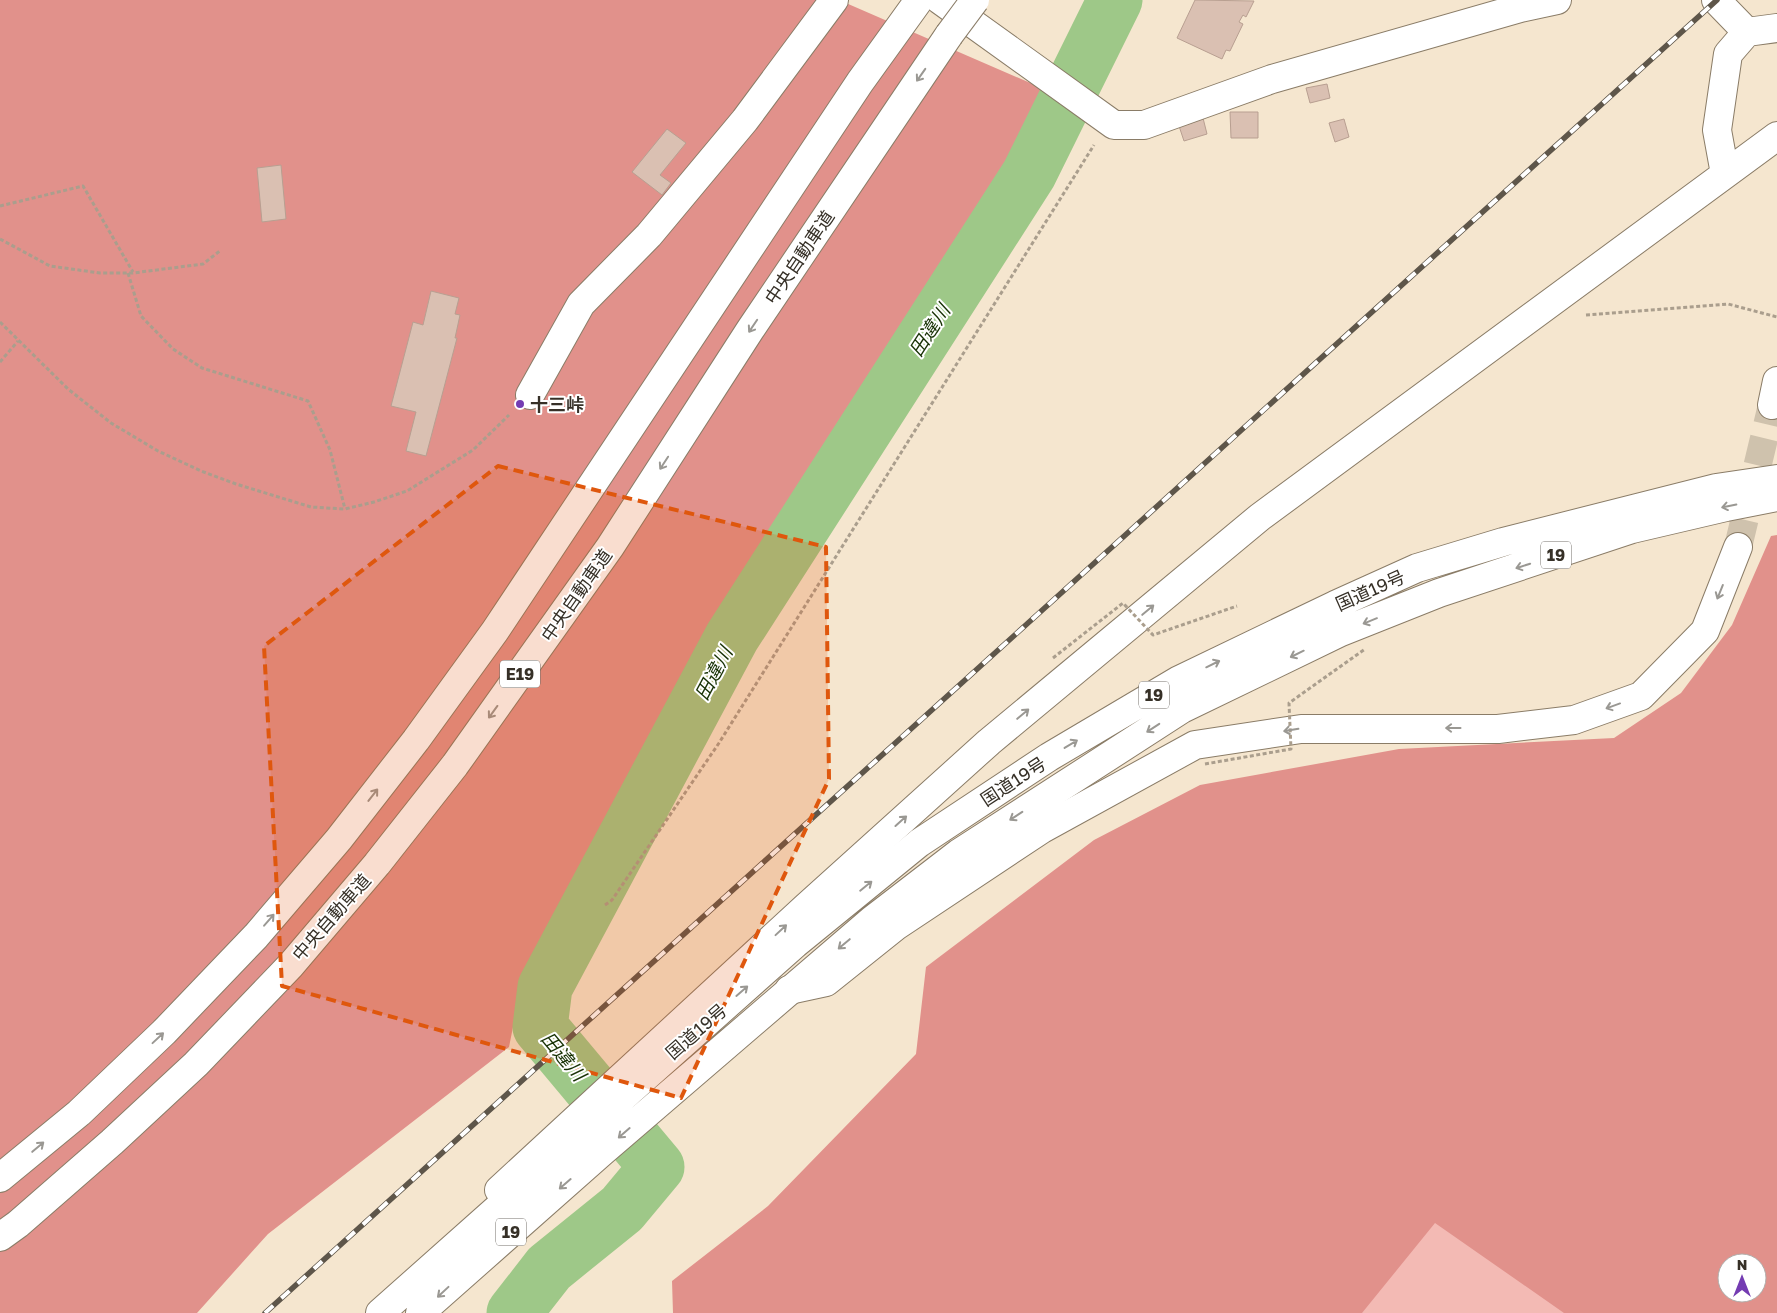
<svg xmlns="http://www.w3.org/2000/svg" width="1777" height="1313" font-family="'Golos Text','Noto Sans JP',sans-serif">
<rect width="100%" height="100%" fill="#f5e6cf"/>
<path fill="#f3bab4" d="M1378 1172 1691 1313H1264Z"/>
<path fill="#e1918b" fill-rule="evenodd" d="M0 0H839L1058 95 969 244 710 634 520 992 509 1047 268 1234 197 1313H0Z
M1777 535V1313H1564L1435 1223 1362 1313H673L672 1281 768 1206 916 1054 926 967 1094 840 1200 785 1399 749 1614 738 1681 693 1732 625 1771 536ZM1727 1263H1757V1293H1727Z"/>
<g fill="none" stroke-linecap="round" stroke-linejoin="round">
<path stroke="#9ec888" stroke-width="55" d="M514 1313 549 1268 622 1209 657 1167 540 1027 545 987 732 637 1029 174 1115 0"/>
</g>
<path fill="#dac0b2" stroke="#b89f91" d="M1195 0 1254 1 1246 17 1243 15 1239 22 1243 24 1230 51 1226 50 1222 59 1177 38Z
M1327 84 1330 98 1310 103 1306 88Z
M1230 112H1258V138H1231Z
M1203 118 1207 134 1184 141 1179 126Z
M1344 119 1349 137 1335 142 1329 123Z
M667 129 686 143 660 175 671 183 662 195 632 172Z
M281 165 286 219 262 222 257 168Z
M431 291 459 298 455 314 460 315 455 338H457L426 456 406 451 416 412 391 406 413 322 423 325Z"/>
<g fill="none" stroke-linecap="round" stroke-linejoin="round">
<path stroke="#cfc2ad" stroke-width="28" stroke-dasharray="28 14" stroke-linecap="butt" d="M1738 547 1772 405"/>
<defs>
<path id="minor" d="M940 0 1114 125H1144L1272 79 1520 8 1557 0
M1716 0 1747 32
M1725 174 1717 130 1728 54 1747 32 1777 28
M530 395 581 304 649 235 745 120 834 0
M1772 405 1777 381
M789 990 826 982 896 926 1042 829 1195 745 1301 729H1498L1574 720 1641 696 1705 631 1738 547
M499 1190 806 907 989 742 1260 517 1777 136"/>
<path id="highway" d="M0 1178 79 1113 164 1032 256 936 339 839 416 740 495 631 860 82 919 0
M0 1237 18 1224 112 1142 196 1064 291 965 377 864 455 765 610 547 750 330 949 35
M380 1313 795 944 919 843 1049 757 1179 680 1335 605 1417 568 1503 542 1716 488 1777 479
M420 1313 602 1152 872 920 959 853 1182 709 1341 632 1439 593 1632 529 1726 507 1777 497"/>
</defs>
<use href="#minor" stroke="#8a7c67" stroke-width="30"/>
<use href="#highway" stroke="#8a7c67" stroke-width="30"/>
<path stroke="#aa9e8d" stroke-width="3" stroke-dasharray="4 2.5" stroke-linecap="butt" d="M0 206 83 186 133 272
M0 239 50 266 100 273H133L203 264 221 250
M128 273 141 316 173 349 202 368 308 401 330 450 345 509
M1586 315 1728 304 1777 317
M0 322 68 389 111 423 158 451 201 471 236 484 311 507 345 509 374 502 407 491 473 450 509 415
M0 362 18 341
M605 905 612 900 719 743 1094 145"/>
<use href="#minor" stroke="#fff" stroke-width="28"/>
<use href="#highway" stroke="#fff" stroke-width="28"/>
<defs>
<path id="rail" d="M265 1313 1717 0"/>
</defs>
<use href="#rail" stroke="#5e564a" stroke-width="5.5"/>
<use href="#rail" stroke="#fff" stroke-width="4" stroke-dasharray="11" stroke-linecap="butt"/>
<defs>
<path id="highway-bridge" d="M949 35 975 0"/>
</defs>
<use href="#highway-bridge" stroke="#8a7c67" stroke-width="30" stroke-linecap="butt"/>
<path stroke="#aa9e8d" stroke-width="3" stroke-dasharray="4 2.5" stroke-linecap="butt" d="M1053 658 1123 603 1153 635 1237 606
M1205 764 1291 749 1289 703 1365 649"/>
<use href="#highway-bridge" stroke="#fff" stroke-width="28"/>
</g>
<defs><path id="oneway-shaft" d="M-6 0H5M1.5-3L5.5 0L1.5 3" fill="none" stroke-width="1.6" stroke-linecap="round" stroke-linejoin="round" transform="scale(1.25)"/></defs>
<g stroke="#9a9893">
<use href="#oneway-shaft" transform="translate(921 75) rotate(125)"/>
<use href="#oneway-shaft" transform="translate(753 326) rotate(124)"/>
<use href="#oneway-shaft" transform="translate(664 463) rotate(123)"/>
<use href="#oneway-shaft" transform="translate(1729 506) rotate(169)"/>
<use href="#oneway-shaft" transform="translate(1523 566) rotate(162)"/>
<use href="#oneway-shaft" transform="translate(1720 592) rotate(112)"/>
<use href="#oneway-shaft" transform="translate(1148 610) rotate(-40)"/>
<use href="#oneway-shaft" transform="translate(1370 621) rotate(158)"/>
<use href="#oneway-shaft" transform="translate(1297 654) rotate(154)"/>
<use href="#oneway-shaft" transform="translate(1213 664) rotate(-26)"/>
<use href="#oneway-shaft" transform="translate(1613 706) rotate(160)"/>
<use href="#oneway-shaft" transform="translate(493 712) rotate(126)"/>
<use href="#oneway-shaft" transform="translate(1023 714) rotate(-40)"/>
<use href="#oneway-shaft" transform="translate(1153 728) rotate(147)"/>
<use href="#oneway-shaft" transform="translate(1453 728) rotate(-180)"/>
<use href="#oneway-shaft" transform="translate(1291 730) rotate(171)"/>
<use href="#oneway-shaft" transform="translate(1071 744) rotate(-31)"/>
<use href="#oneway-shaft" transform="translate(373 795) rotate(-52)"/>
<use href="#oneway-shaft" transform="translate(1016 816) rotate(147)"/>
<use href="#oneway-shaft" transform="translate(901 821) rotate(-42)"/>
<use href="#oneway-shaft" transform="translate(866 886) rotate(-39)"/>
<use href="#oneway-shaft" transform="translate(269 920) rotate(-49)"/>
<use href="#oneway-shaft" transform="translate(781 930) rotate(-43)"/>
<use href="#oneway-shaft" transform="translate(844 944) rotate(140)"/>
<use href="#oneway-shaft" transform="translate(742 991) rotate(-41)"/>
<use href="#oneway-shaft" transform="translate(158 1038) rotate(-43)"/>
<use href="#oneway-shaft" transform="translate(624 1133) rotate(139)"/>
<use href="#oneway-shaft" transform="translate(38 1147) rotate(-40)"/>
<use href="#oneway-shaft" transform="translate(565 1184) rotate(139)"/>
<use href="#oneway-shaft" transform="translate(443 1292) rotate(137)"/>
</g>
<path fill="#df570d" fill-opacity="0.2" stroke="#df570d" stroke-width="4" stroke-dasharray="10 6" stroke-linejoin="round" d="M498 466 826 547 829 779 681 1098 282 986 264 646Z"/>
<circle fill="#743cb2" stroke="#fff" stroke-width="2" cx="520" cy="404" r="5"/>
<g text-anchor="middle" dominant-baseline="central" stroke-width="4" stroke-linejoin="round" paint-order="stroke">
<g fill="#fff" stroke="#726e68" stroke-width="1">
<rect x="1541" y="541.5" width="30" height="27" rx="4"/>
<rect x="500" y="660.5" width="40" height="27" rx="4"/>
<rect x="1139" y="681.5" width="30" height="27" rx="4"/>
<rect x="496" y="1218.5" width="30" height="27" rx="4"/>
</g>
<g font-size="16" font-weight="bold" fill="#363027">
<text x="1556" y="555">19</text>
<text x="520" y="674">E19</text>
<text x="1154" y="695">19</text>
<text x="511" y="1232">19</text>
</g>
<g font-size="18" fill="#363027" stroke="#fff">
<text transform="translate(799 257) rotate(-56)">中央自動車道</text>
<text transform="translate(1370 590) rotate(-24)">国道19号</text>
<text transform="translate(576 595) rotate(-55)">中央自動車道</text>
<text transform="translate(1013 781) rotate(-33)">国道19号</text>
<text transform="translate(331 917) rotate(-49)">中央自動車道</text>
<text transform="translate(696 1031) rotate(-41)">国道19号</text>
</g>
<g font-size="18" font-weight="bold" fill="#363027" stroke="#fff" text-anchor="start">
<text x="530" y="404">十三峠</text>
</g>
<g font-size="19" font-style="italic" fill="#173104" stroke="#fff">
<text transform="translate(929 330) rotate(-57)">田違川</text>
<text transform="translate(713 673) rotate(-62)">田違川</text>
<text transform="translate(564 1056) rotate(50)">田違川</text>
</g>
</g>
<g transform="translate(1742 1278)"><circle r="24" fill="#ffffff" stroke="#afaca9"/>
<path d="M0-4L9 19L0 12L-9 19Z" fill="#743cb2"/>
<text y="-8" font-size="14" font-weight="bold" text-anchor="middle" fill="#363027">N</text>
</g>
</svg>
